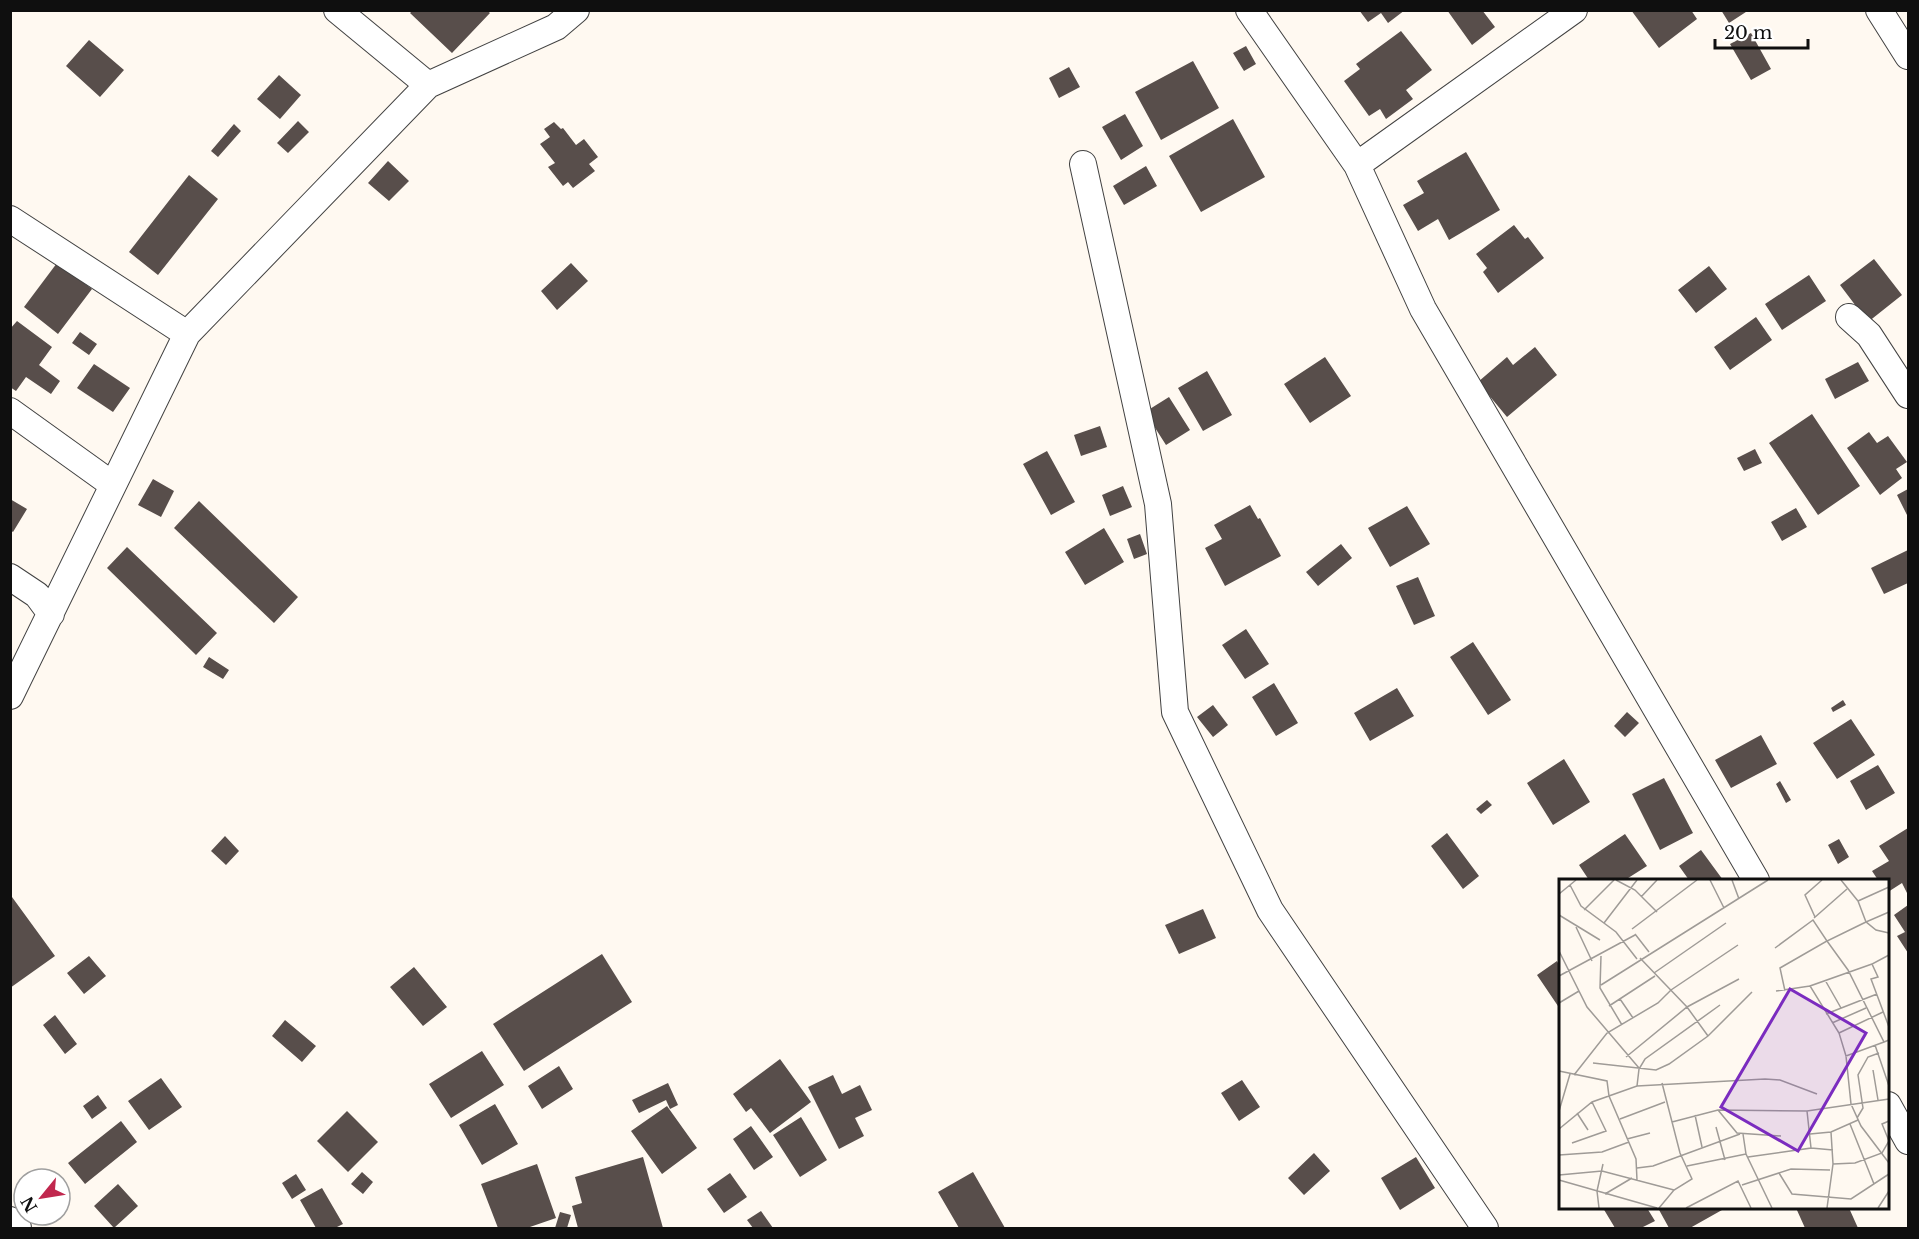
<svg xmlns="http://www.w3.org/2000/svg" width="1919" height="1239" font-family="'Libre Baskerville',serif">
<rect width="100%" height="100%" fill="#fff9f1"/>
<path fill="#584e4b" d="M413 10H487L490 13 452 53 410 13Z
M1359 10H1405L1388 23 1381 13 1368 22Z
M1447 10H1482L1495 27 1472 45Z
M1631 10H1691L1697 19 1659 48Z
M1721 10H1749L1729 23Z
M1401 31 1432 70 1406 90 1413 99 1386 119 1380 109 1369 116 1344 81 1360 69 1356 64Z
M1751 33 1771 69 1751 80 1730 44Z
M89 40 124 70 100 97 66 66Z
M1246 46 1256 64 1244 71 1233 53Z
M1193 61 1219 108 1161 140 1135 92Z
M1069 67 1080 87 1059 98 1049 78Z
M279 75 301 95 280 119 257 99Z
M1125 114 1143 146 1121 160 1102 127Z
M1233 119 1265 177 1201 212 1169 156Z
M298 121 309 132 288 153 277 143Z
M554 122 561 129 563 128 576 145 584 139 598 157 589 164 595 171 573 188 568 182 563 186 548 167 555 163 540 144 550 137 544 129Z
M234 124 241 131 218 157 211 151Z
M1466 152 1500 210 1449 240 1438 219 1418 231 1403 205 1424 193 1417 181Z
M388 161 409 181 389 201 368 183Z
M1146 166 1157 186 1124 205 1113 186Z
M189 175 218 199 158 275 129 252Z
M1514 225 1525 239 1528 237 1544 258 1498 293 1483 272 1487 268 1476 254Z
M1874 259 1902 295 1868 322 1840 285Z
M57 263 92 289 58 334 24 307Z
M571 263 588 281 557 310 541 291Z
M1709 266 1727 289 1696 313 1678 290Z
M1809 275 1826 301 1782 330 1765 304Z
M1756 317 1772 340 1730 370 1714 347Z
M17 321 52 347 39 365 60 381 51 394 26 377 16 391 10 387V329Z
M80 332 97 344 89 355 72 343Z
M1535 347 1557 375 1507 417 1478 382 1507 357 1513 365Z
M1325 357 1351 396 1310 423 1284 384Z
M1858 362 1869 381 1835 399 1825 379Z
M94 364 130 388 113 412 77 388Z
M1207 371 1232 415 1203 431 1178 388Z
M1169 397 1190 430 1166 445 1145 412Z
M1812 414 1860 486 1818 515 1769 443Z
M1100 426 1107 447 1081 456 1074 435Z
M1869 432 1877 443 1888 436 1907 462 1896 469 1902 478 1880 495 1847 448Z
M1755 449 1762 463 1744 471 1737 458Z
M1047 451 1075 502 1051 515 1023 464Z
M153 479 174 491 161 517 138 505Z
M1123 486 1132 507 1110 516 1102 495Z
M1908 489V517L1897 495Z
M10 499 27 509 13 532 10 530Z
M199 501 298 597 274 623 174 528Z
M1250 505 1258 519 1260 518 1281 556 1225 586 1205 548 1222 539 1214 525Z
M1407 506 1430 544 1390 567 1368 528Z
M1796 508 1807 527 1782 541 1771 522Z
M1104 528 1124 562 1085 585 1065 552Z
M1140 534 1147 554 1134 559 1127 539Z
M1341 544 1352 558 1318 586 1306 572Z
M127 547 217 633 196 655 107 568Z
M1908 550V583L1884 594 1871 568Z
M1418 577 1435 616 1414 625 1396 586Z
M1246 629 1269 664 1245 679 1222 645Z
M1473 642 1511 700 1488 715 1450 657Z
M209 657 229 670 223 679 203 667Z
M1274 683 1298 723 1276 736 1252 697Z
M1397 688 1414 716 1370 741 1354 713Z
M1843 700 1846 705 1833 712 1831 708Z
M1213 705 1228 725 1213 737 1197 717Z
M1627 712 1639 723 1625 737 1614 726Z
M1851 719 1875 755 1837 779 1813 743Z
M1761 735 1777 764 1731 788 1715 760Z
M1564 759 1590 802 1553 825 1527 783Z
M1878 765 1895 793 1866 810 1850 781Z
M1664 778 1693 833 1660 850 1632 794Z
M1780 781 1791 800 1786 803 1776 784Z
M1487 800 1492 805 1481 814 1476 809Z
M1908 828V895L1902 883 1888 892V880H1878L1872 871 1889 861 1879 846Z
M1447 833 1479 876 1463 889 1431 846Z
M1625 834 1647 866 1625 880H1589L1579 865Z
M225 836 239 851 226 865 211 851Z
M1839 839 1849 857 1838 864 1828 845Z
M1701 850 1723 880H1689L1679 866Z
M12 897 55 956 10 988V898Z
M1908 905V953L1897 936 1905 932 1894 915Z
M1203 909 1216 938 1179 954 1165 925Z
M602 954 632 1002 524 1071 493 1024Z
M89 956 106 976 84 994 67 973Z
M1557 961 1560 967V1009L1537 975Z
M414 967 447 1007 423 1026 390 987Z
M55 1015 77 1044 65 1054 43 1025Z
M285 1020 316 1046 302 1062 272 1036Z
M482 1051 504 1085 451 1118 429 1084Z
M780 1059 811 1102 770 1133 751 1108 746 1112 733 1094Z
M559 1066 573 1089 542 1109 528 1086Z
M833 1075 842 1094 860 1085 872 1110 855 1118 864 1136 839 1149 808 1087Z
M161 1078 182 1107 149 1130 128 1101Z
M1242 1080 1260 1107 1239 1121 1221 1093Z
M668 1083 678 1105 670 1109 666 1100 639 1113 632 1100Z
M98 1095 107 1108 92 1119 83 1106Z
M495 1104 518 1144 482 1165 459 1125Z
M667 1106 697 1148 662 1174 631 1131Z
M347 1111 378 1142 348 1172 317 1141Z
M801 1117 827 1160 800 1177 773 1135Z
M121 1121 137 1142 85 1184 68 1163Z
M751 1126 773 1157 754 1170 733 1139Z
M1314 1153 1330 1171 1304 1195 1288 1178Z
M643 1157 663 1228H578L572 1206 582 1203 575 1177Z
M1416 1157 1435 1188 1400 1210 1381 1178Z
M537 1164 556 1218 527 1228H498L481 1184Z
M362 1172 373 1182 363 1194 351 1184Z
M973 1172 1005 1228H959L938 1192Z
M730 1173 747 1197 724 1213 707 1189Z
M296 1174 306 1190 292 1199 282 1183Z
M118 1184 138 1206 114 1228 94 1206Z
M322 1188 343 1224 335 1228H316L300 1200Z
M1603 1208H1647L1655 1221 1641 1228H1615Z
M1658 1208H1721L1722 1210 1690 1228H1669Z
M1796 1208H1849L1858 1228H1805Z
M761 1211 773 1228H753L747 1220Z
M560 1212 571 1215 567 1228H555Z"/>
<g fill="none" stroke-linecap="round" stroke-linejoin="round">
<defs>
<path id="street" d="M1249 10 1357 165 1423 309 1756 880
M1879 10 1908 56
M428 85 556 27 576 10
M1083 164 1158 504 1175 712 1270 910 1485 1228
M1357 165 1574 10
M10 219 187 334 428 85 337 10
M1849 317 1869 335 1908 395
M10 411 113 485
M10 577 37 595 51 614
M10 696 187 334
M1888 1105 1908 1141
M10 1220 18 1228"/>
</defs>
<use href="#street" stroke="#424242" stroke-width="28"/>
<use href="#street" stroke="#fff" stroke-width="26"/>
</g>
<g transform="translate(1559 879)">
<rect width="330" height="330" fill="#fff9f1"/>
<path fill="none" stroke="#9f9b97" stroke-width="1.5" d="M57 1 76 11 98 33M151 1 165 29M173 1 180 20M282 1 299 22 330 8M11 6 22 27 57 53 78 80M0 15 17 1M82 18 98 1M299 22 307 43 330 33M25 31 55 1M0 36 41 61M256 38 246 16 263 1M255 39 288 10M45 44 78 1M17 48 33 82M73 50 138 1M330 54 317 51 307 43 268 62 289 91 325 163 330 161M76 55 90 73M216 69 254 41 268 62 221 89 226 112M0 72 28 128 80 189M330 76 313 85 319 98 312 100 330 148M42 77 41 109 63 146M81 79 128 128 149 157M95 94 167 44M0 97 76 56M266 101 282 129M42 106 209 1M217 112 251 107M61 120 74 139M0 124 20 112M50 127 96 97M324 133 280 154 287 177 325 163M267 135 318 115M273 144 307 129M280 154 251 107 313 85M316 166 330 207M287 177 292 225 302 247 330 284M67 178 128 128 180 100M34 184 97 191 110 185 149 157 193 113M314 191 319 221M0 192 48 202 50 217 77 280 78 301M15 196 48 154 99 124 112 111 179 66M78 207 80 190 86 180 161 126M159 231 178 254 222 257M0 232 11 195M18 234 29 251M136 236 143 268M298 239 304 229 299 196 309 178 320 174M61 240 106 223M113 243 159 231 248 232 330 220M291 245 315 305M157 248 166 281M0 250 33 223 78 207 206 200 221 201 258 215M184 255 187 275 213 329M251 255 272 253 299 241M68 260 91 254M13 264 47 252 33 223M252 269 274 271M0 276 43 273 70 263M189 278 252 269 248 232M274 285 296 284 323 274 330 262 323 245 330 242M128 287 187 275M78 289 94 287 181 255M220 294 233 315 292 320 330 295M0 296 43 292 115 311M0 301 98 329M183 306 232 290 271 291M46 315 73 299M40 329 38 312 44 285M100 329 115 311 133 300 121 274 103 204M127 329 179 302 192 329M268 329 274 285 272 253M319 329 330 312"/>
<path fill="#7b2cbf" fill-opacity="0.15" stroke="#7b2cbf" stroke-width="3" d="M231 110 307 154 239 272 162 228Z"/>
<rect width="330" height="330" fill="none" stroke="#0f0f0f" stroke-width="3"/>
</g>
<rect width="1919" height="1239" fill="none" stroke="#0f0f0f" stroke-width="24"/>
<g transform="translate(42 1197) rotate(240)"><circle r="28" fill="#ffffff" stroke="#9f9f9f" stroke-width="1.5"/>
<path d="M0-4.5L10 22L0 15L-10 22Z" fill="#c0274e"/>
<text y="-9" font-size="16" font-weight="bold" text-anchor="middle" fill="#0f0f0f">N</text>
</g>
<path d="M1715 39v9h93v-9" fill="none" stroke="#0f0f0f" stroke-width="3"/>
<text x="1724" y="39" font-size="18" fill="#0f0f0f" stroke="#ffffff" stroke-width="4.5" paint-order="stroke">20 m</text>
</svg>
